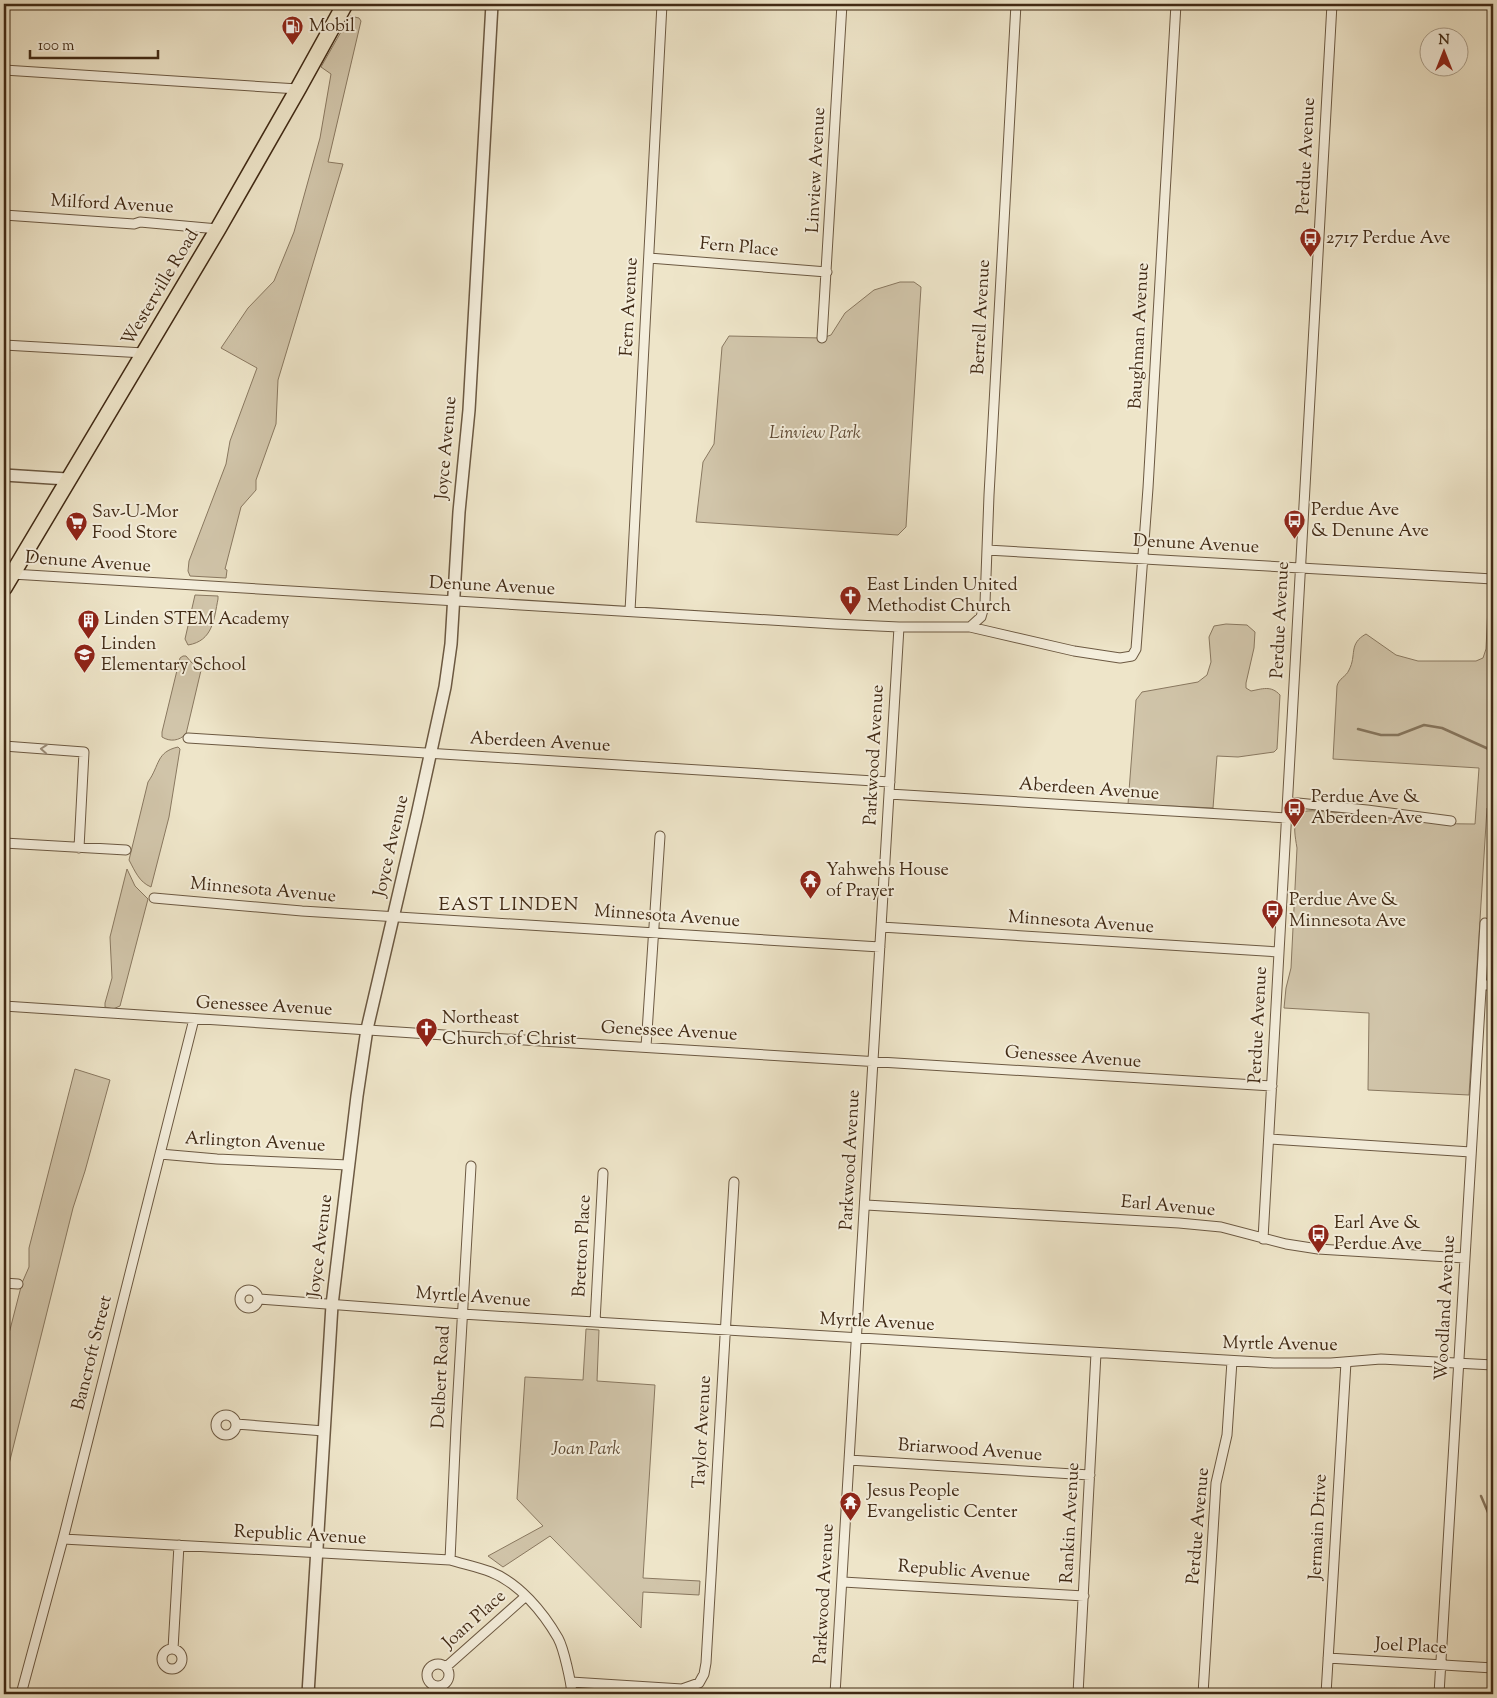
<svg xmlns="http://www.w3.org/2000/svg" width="1497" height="1698" font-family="'Sorts Mill Goudy',serif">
<rect width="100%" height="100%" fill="#eee5c9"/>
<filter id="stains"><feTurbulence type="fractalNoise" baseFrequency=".004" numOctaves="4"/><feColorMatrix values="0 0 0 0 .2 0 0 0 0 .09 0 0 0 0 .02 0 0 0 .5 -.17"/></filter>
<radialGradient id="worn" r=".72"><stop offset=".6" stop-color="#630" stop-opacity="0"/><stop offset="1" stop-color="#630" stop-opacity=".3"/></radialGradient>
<path fill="#d1c5aa" stroke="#897860" d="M350 16 359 18 361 21 328 162 343 164 278 380 276 424 256 480V490L241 507 225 569 227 570 226 578 190 576 188 571 189 561 226 464 230 441 257 368 221 348 248 308 274 281 294 232 320 138 331 74 321 67Z
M900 282H914L921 287 906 527 898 535 696 522 703 462 714 444 722 347 729 336 822 338 831 335 845 313 874 290Z
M1493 584V808H1487L1469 1095 1368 1090 1369 1013 1284 1008 1286 988 1291 968 1297 848C1295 836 1293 826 1297 814 1306 809 1318 811 1328 812 1377 813 1426 825 1475 824L1479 768 1333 759 1337 686C1339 678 1346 677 1349 670 1357 655 1348 644 1366 634L1396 655 1418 661H1476L1483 658 1486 649 1489 585Z
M195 595 218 596V599C214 619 213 641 188 645L185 639Z
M1226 624 1247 625 1255 632 1254 648 1246 683V688L1251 691C1262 689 1271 685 1280 695L1277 749 1274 752 1238 757 1217 756 1213 808 1128 804 1136 700 1142 692 1198 682 1207 675 1211 662 1209 637 1214 626Z
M183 656H186L192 663H202V666L186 734C179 741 170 742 162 737V732L180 658Z
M178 747 180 749 169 817 151 887C139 882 135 871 129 860L148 782C160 765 156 752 178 747Z
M127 869 135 886 148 899 120 1006 113 1009 105 1007V1003L112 978 110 937Z
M75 1069 110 1080 85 1171 73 1208 4 1484V1353L22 1283 29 1267V1248Z
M586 1329 599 1330 597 1381 655 1385 643 1578 700 1581 699 1595 643 1592 641 1628 550 1536 503 1567 488 1556 543 1526 517 1499 525 1377 583 1380Z"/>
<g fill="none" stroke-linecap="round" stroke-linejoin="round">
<path stroke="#85745c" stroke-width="2.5" d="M1358 729 1381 735H1398L1424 725 1442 728 1493 751
M1481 1496 1493 1524"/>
<defs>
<path id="minor" d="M4 70 298 89
M4 215 134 224 140 222 218 229
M649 258 827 272
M822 338 842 4
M4 345 144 353
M987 550 1493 579
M12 574 835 624 899 627H970L1074 651 1120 658 1132 656 1136 649 1148 488 1176 4
M630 611 662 4
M970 627 981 617 985 603 989 495 1016 4
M188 738 890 782
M4 746 84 752 79 848
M889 794 1287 818
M1288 802 1367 810 1451 821
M4 843 126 850
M154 898 302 911 880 947
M881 927 1279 952
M1482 985H1493
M4 1006 490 1038 1272 1086
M646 1047 660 836
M1269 1139 1471 1152
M160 1154 217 1159 348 1165
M866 1205 1179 1223 1221 1227 1286 1244 1318 1249 1465 1258
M1263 1239 1332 4
M4 1283 18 1284
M240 1299a9 9 0 1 1 18 0a9 9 0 1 1-18 0Z
M259 1299 462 1314 1274 1363H1331L1381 1359 1493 1365
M595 1322 603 1173
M216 1425a10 10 0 1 1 20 0a10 10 0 1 1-20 0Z
M236 1424 324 1431
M849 1460 1090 1475
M63 1539 450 1560C463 1564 478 1567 491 1572 519 1583 543 1612 558 1638 564 1649 571 1682 572 1694
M450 1560 456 1427 471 1166
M843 1582 1084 1596
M162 1659a10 10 0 1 1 20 0a10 10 0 1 1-20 0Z
M173 1649 179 1545
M1328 1658 1493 1668
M427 1675a11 11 0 1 1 22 0a11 11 0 1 1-22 0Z
M446 1667 526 1596
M571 1682 682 1689 699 1683 704 1674 706 1663 734 1182
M21 1694 63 1539 194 1019
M835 1694 899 627
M1078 1694 1096 1353
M1203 1694 1216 1483 1227 1435 1232 1361
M1326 1694 1346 1362
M1439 1694 1485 923"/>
<path id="tertiary" d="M4 475 67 479
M308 1694 332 1305 357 1096 367 1029 417 815 445 687 451 644 459 512 469 410 492 4"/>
<path id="primary" d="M4 588 218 229 298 89 345 4"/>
</defs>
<use href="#minor" stroke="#6c5942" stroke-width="11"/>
<use href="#tertiary" stroke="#6c5942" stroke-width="14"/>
<use href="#primary" stroke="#412a15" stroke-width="18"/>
<use href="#minor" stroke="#f4eedc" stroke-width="9"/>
<use href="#tertiary" stroke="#f4eedc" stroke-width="11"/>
<use href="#primary" stroke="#eee5c9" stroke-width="15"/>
</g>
<defs><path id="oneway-chevron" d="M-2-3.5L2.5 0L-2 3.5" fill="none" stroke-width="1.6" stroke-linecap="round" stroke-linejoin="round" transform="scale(1.25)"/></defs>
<use stroke="#9a8c78" href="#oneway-chevron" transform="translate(44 749) rotate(-176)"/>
<defs>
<symbol id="fuel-pin" viewBox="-11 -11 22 30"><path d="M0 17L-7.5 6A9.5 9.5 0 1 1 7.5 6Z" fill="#8f2418" stroke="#f4eedc"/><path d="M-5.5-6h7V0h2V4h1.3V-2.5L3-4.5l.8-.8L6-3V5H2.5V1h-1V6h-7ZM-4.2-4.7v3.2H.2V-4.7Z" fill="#fff"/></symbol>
<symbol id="bus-pin" viewBox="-11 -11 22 30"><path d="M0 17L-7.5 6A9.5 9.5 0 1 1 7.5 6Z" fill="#8f2418" stroke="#f4eedc"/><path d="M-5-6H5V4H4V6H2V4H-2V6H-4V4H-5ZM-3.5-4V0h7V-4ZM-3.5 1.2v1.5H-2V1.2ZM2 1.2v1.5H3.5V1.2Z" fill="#fff"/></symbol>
<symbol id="supermarket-pin" viewBox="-11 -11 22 30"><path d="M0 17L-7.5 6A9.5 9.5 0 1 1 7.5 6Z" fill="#8f2418" stroke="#f4eedc"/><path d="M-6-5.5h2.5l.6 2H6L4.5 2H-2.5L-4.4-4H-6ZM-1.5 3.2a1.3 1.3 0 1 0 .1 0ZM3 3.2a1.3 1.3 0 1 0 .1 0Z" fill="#fff"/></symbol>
<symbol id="church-pin" viewBox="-11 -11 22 30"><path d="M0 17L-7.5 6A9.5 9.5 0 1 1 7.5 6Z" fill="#8f2418" stroke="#f4eedc"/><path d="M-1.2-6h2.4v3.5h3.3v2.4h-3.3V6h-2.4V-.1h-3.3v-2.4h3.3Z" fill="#fff"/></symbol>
<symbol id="building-pin" viewBox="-11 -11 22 30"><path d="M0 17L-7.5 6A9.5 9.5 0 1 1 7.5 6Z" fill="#8f2418" stroke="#f4eedc"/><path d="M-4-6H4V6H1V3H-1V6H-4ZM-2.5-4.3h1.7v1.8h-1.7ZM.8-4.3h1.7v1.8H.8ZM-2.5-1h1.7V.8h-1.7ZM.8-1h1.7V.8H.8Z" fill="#fff"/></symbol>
<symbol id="school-pin" viewBox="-11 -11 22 30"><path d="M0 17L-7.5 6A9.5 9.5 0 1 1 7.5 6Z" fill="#8f2418" stroke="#f4eedc"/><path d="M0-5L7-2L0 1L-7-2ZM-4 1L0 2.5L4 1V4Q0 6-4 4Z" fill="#fff"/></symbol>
<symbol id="temple-pin" viewBox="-11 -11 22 30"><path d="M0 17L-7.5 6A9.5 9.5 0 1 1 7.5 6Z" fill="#8f2418" stroke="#f4eedc"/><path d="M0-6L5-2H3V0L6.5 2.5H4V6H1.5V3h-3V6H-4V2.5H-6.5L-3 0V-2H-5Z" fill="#fff"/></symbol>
</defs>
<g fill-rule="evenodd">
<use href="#fuel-pin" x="280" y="14" width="25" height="34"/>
<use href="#bus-pin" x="1298" y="226" width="25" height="34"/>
<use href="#bus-pin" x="1282" y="508" width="25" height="34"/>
<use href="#supermarket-pin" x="64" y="510" width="25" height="34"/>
<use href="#church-pin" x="838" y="584" width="25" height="34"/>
<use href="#building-pin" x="76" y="608" width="25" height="34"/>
<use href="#school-pin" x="72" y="642" width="25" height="34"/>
<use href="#bus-pin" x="1282" y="796" width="25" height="34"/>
<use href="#temple-pin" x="798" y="868" width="25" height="34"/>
<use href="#bus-pin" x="1260" y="898" width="25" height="34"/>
<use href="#church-pin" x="414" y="1016" width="25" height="34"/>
<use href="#bus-pin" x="1306" y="1222" width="25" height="34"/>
<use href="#temple-pin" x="838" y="1490" width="25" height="34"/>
</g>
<g text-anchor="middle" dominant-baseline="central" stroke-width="4" stroke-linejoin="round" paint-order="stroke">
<g font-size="18" fill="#412a15" stroke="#f4eedc" text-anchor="start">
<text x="309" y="27">Mobil</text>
<text x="1326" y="239">2717 Perdue Ave</text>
<text x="1311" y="511">Perdue Ave<tspan x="1311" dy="21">&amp; Denune Ave</tspan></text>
<text x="92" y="513">Sav-U-Mor<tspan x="92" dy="21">Food Store</tspan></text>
<text x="867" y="586">East Linden United<tspan x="867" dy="21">Methodist Church</tspan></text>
<text x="104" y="620">Linden STEM Academy</text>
<text x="101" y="645">Linden<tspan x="101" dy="21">Elementary School</tspan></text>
<text x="1311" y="798">Perdue Ave &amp;<tspan x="1311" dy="21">Aberdeen Ave</tspan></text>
<text x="826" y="871">Yahwehs House<tspan x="826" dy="21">of Prayer</tspan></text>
<text x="1289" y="901">Perdue Ave &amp;<tspan x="1289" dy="21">Minnesota Ave</tspan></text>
<text x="442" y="1019">Northeast<tspan x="442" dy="21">Church of Christ</tspan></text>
<text x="1334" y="1224">Earl Ave &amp;<tspan x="1334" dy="21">Perdue Ave</tspan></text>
<text x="867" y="1492">Jesus People<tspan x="867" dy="21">Evangelistic Center</tspan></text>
</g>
<g font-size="18" fill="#412a15" stroke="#f4eedc">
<text transform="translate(1307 156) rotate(-87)">Perdue Avenue</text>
<text transform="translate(817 170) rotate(-87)">Linview Avenue</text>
<text transform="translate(112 205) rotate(3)">Milford Avenue</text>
<text transform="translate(739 248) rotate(5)">Fern Place</text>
<text transform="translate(161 288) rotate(-59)">Westerville Road</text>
<text transform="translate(630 307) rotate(-87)">Fern Avenue</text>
<text transform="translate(982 317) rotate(-87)">Berrell Avenue</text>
<text transform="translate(1140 336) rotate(-87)">Baughman Avenue</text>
<text transform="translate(447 448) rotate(-85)">Joyce Avenue</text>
<text transform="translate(1196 545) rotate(3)">Denune Avenue</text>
<text transform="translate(88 563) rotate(4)">Denune Avenue</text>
<text transform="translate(492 587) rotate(3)">Denune Avenue</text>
<text transform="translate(1281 620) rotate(-87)">Perdue Avenue</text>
<text transform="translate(540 743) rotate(3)">Aberdeen Avenue</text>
<text transform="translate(875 755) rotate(-87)">Parkwood Avenue</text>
<text transform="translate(1089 790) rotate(4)">Aberdeen Avenue</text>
<text transform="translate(392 846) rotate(-77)">Joyce Avenue</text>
<text transform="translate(263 891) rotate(5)">Minnesota Avenue</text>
<text transform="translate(667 917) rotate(4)">Minnesota Avenue</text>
<text transform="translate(1081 923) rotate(4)">Minnesota Avenue</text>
<text transform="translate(264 1007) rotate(3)">Genessee Avenue</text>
<text transform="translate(1259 1025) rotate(-87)">Perdue Avenue</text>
<text transform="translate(669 1032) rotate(3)">Genessee Avenue</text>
<text transform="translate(1073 1058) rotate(4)">Genessee Avenue</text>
<text transform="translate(255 1143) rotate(3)">Arlington Avenue</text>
<text transform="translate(851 1160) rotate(-87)">Parkwood Avenue</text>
<text transform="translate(1168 1207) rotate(5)">Earl Avenue</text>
<text transform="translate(321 1246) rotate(-83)">Joyce Avenue</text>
<text transform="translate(583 1246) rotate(-87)">Bretton Place</text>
<text transform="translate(473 1298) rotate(4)">Myrtle Avenue</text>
<text transform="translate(1446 1308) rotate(-87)">Woodland Avenue</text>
<text transform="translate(877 1323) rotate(3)">Myrtle Avenue</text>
<text transform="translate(1280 1345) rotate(1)">Myrtle Avenue</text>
<text transform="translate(93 1353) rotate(-76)">Bancroft Street</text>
<text transform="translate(442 1377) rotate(-87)">Delbert Road</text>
<text transform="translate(703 1432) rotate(-87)">Taylor Avenue</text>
<text transform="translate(970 1451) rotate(4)">Briarwood Avenue</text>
<text transform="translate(1071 1523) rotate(-87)">Rankin Avenue</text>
<text transform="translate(1199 1526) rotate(-85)">Perdue Avenue</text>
<text transform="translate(1319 1527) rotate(-87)">Jermain Drive</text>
<text transform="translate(300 1536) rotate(3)">Republic Avenue</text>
<text transform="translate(964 1572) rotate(4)">Republic Avenue</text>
<text transform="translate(825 1594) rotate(-87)">Parkwood Avenue</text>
<text transform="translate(475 1620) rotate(-42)">Joan Place</text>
<text transform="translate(1411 1647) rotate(3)">Joel Place</text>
</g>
<g font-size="18" font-style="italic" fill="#5e4933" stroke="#f4eedc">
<text x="815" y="434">Linview Park</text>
<text x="586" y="1450">Joan Park</text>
</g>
<g font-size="19" letter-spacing="1" fill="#412a15" stroke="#f4eedc">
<text x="509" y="905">EAST LINDEN</text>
</g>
</g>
<rect width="1497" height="1698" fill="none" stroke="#eee5c9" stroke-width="20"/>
<rect x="5" y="5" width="1487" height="1688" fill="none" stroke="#412a15" stroke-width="2.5"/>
<rect x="10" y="10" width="1477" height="1678" fill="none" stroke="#412a15"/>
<g transform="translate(1444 52)"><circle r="24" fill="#f4eedc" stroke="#aca08c"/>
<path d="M0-4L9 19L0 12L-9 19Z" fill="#8f2418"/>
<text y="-8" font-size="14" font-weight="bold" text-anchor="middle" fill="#412a15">N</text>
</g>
<path d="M30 50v8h128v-8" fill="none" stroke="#412a15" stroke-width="2.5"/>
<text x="38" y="50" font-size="15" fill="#412a15" stroke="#f4eedc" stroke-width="4" paint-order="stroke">100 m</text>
<rect width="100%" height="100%" filter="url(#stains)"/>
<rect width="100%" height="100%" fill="url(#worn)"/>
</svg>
